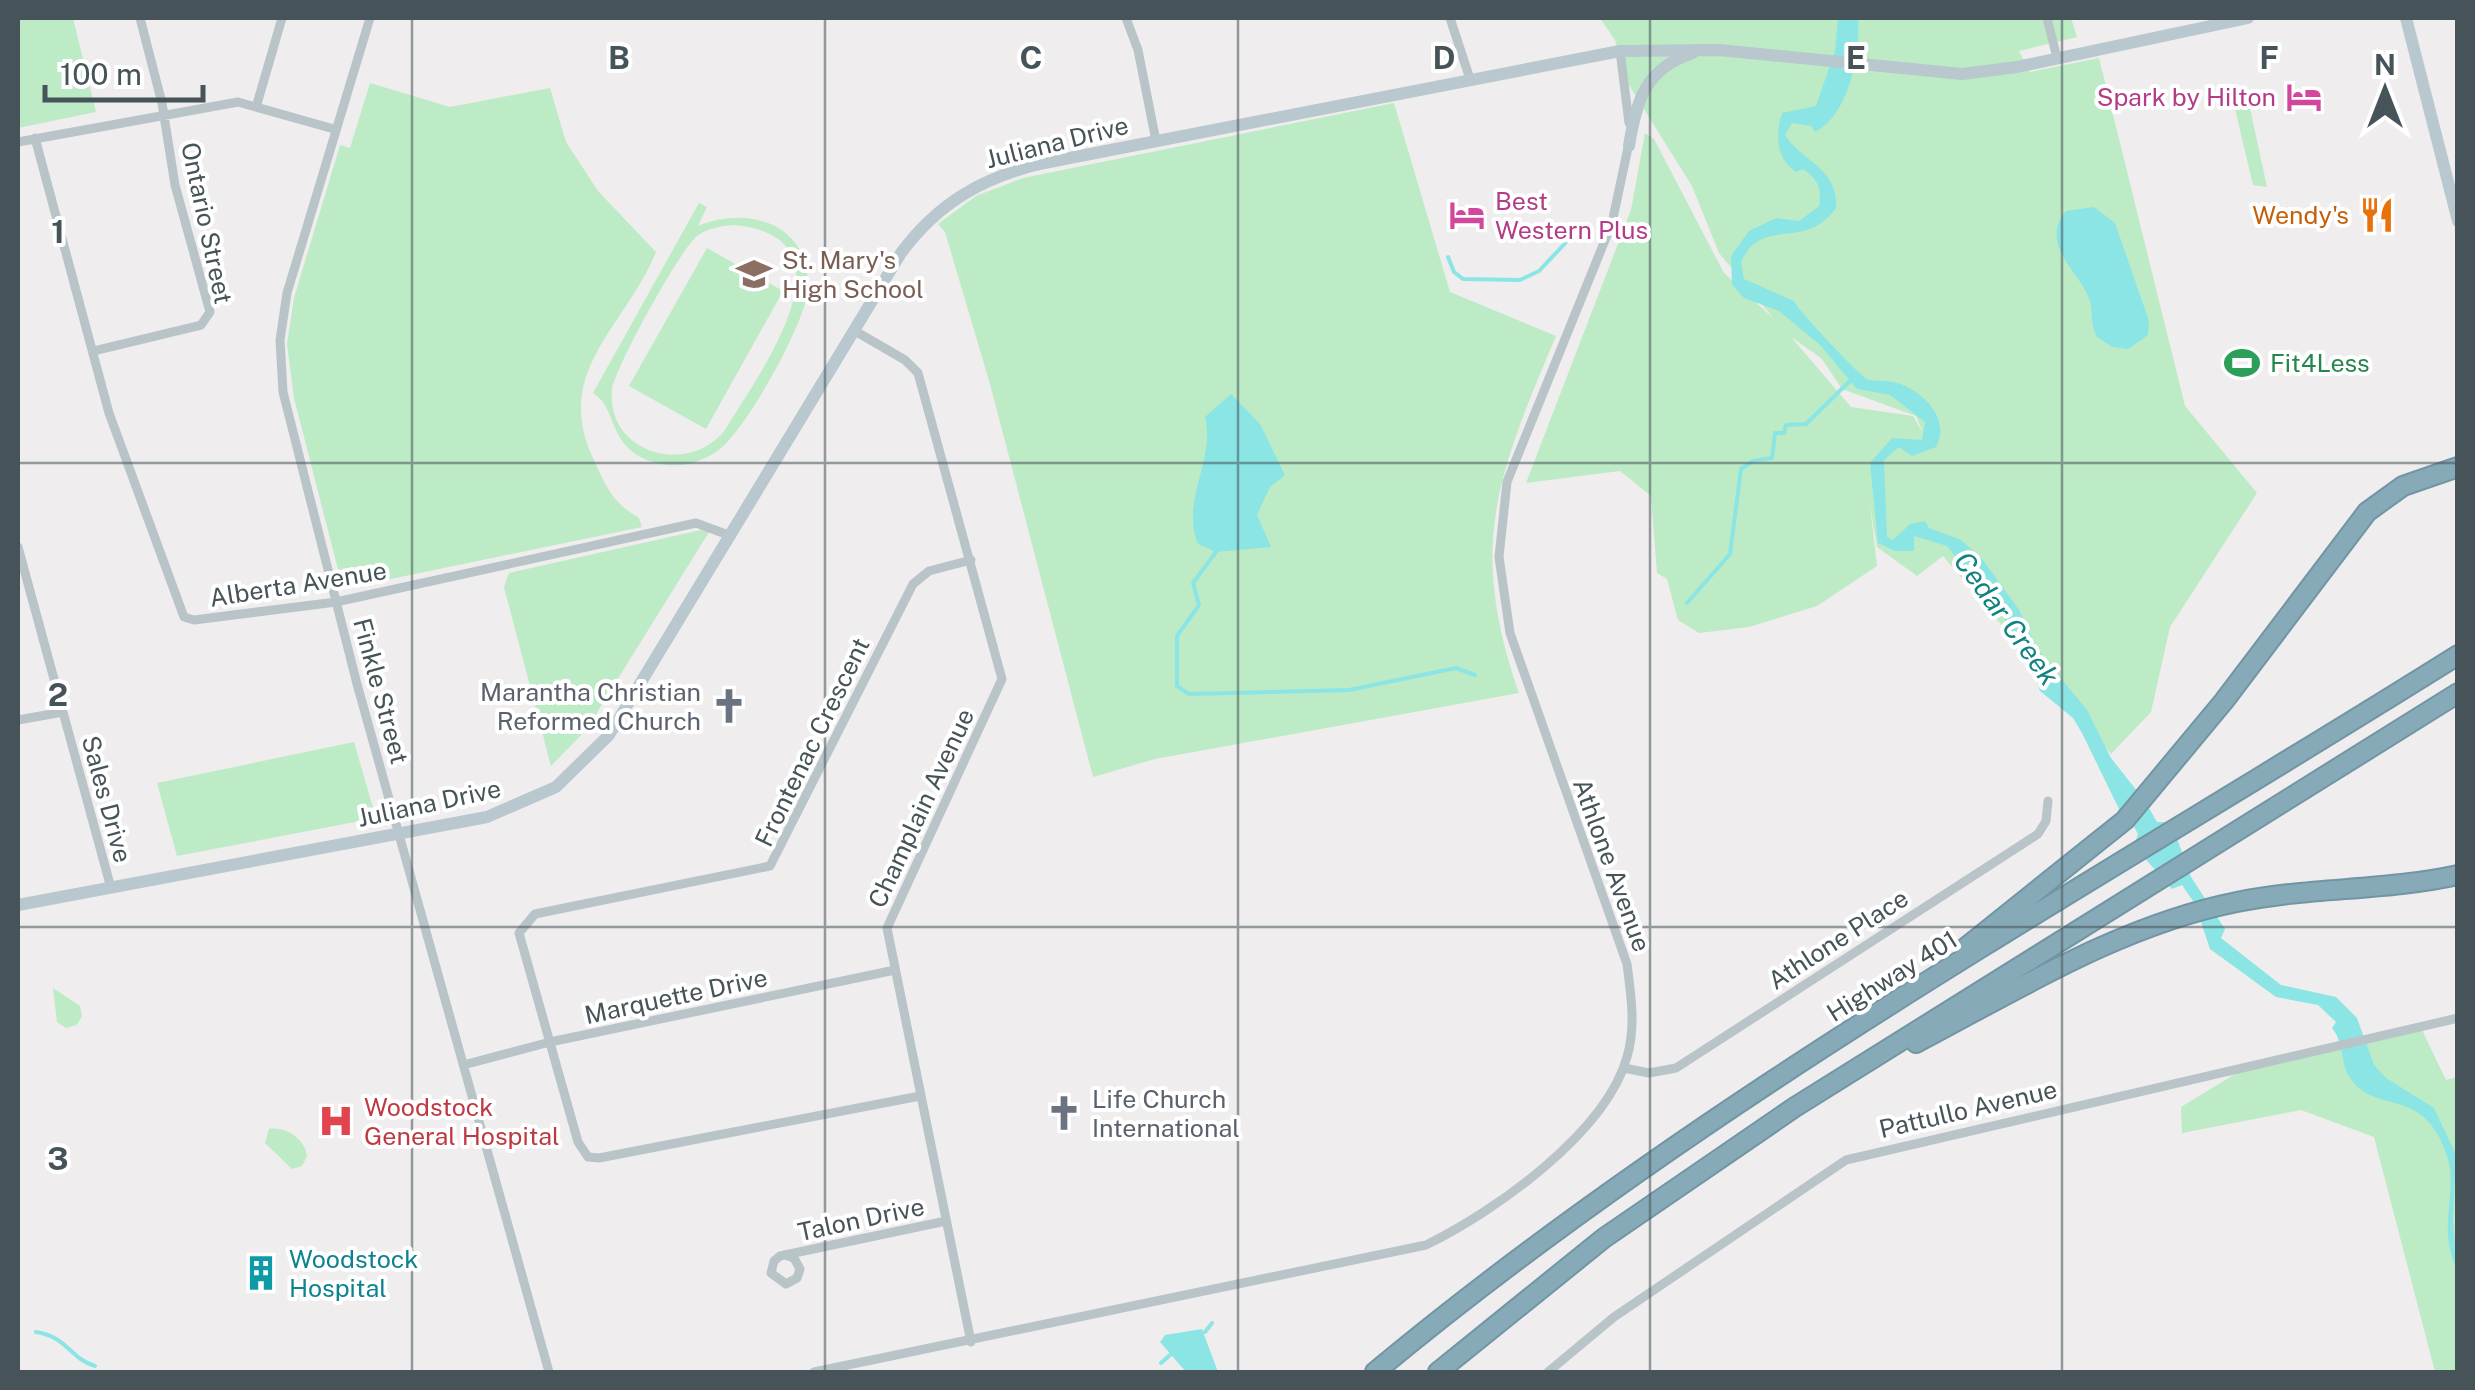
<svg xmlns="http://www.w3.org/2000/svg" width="2475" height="1390" font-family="'Public Sans',sans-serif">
<rect width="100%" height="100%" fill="#efeded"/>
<path fill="#bdebc5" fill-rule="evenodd" d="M18 18H73L96 112 18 128Z
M1600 18H2071L2077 37 2019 51 2030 72 2099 58 2185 406 2257 493 2170 627 2151 712 2111 754 1943 556 1917 576 1877 547 1870 505 1877 566 1817 606 1749 627 1699 633 1678 620 1667 579 1657 573 1651 496 1620 471 1526 483 1631 210 1645 133 1654 139 1724 273 1774 319 1719 253 1692 186 1627 82 1615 40ZM1791 337 1821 358 1842 389 1916 416 1923 433 1913 416 1851 407Z
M370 83 450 107 550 88 566 142 598 191 656 252C626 326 551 372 594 460 606 487 613 503 639 518L642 527 352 587 341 581 294 398 287 344 294 298 340 145 350 148Z
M2244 89 2248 99 2267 187 2253 185 2232 96Z
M1394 103 1450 292 1556 336C1498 474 1467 544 1519 693L1155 759 1093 777 990 384 945 232 938 224 976 196 1023 178Z
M699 203 707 207 698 226C749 205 810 224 808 288 807 321 747 427 721 448 703 463 679 469 656 463 605 448 620 410 593 393ZM734 225C863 237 757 376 725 430 688 477 606 453 612 390 615 367 680 250 697 236 708 228 721 226 734 225Z
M707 248 783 291 706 429 629 386Z
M701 530 709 532 586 730 551 766 504 587 509 573Z
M354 742 376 818 177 856 157 783Z
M53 988 80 1006 82 1016 77 1025 66 1028 57 1022Z
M2422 1030 2446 1080 2457 1077V1372H2435L2374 1137 2301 1110 2182 1133 2181 1107 2240 1071Z
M269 1129C286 1126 305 1139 307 1156L302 1166 292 1169 265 1143Z"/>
<path fill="#8ce5e5" d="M1838 18H1858C1861 53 1849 115 1815 132L1811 126 1792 123 1785 135C1803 163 1838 167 1836 208 1803 253 1763 214 1741 262L1744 279 1794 301C1795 307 1861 377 1867 379 1877 382 1888 380 1898 383 1924 392 1951 419 1936 447L1912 456 1899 447 1884 460 1887 537 1893 540 1910 524 1925 521 1929 528 1961 540 1983 560 2019 610 2038 650 2087 710 2111 758 2137 791 2150 780 2141 794 2157 822H2171L2191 877 2225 929 2221 938 2281 985 2336 997 2357 1018 2374 1065 2386 1078 2434 1108 2456 1154 2453 1220 2457 1269C2436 1227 2459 1194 2447 1156 2424 1084 2375 1116 2350 1078 2340 1063 2344 1042 2332 1028L2336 1022 2318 1005 2276 997 2210 949 2195 904 2182 885 2172 889 2134 846 2138 834 2126 812 2112 823 2119 809 2082 733 2073 718 2040 691 2032 666 2001 613 1947 546 1914 536V551H1895L1878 543 1870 463 1892 438 1922 440 1925 422 1890 395 1857 389 1820 345 1779 311 1744 298 1732 285 1731 256 1749 231 1776 218 1799 221 1819 206C1822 187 1818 180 1803 169L1796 172C1776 159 1775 134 1782 113L1816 106 1835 51Z
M2094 207 2115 223 2149 321 2148 335 2128 349 2112 347 2097 337C2089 323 2094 311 2089 298 2080 273 2038 244 2066 211Z
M1231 394 1260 424 1285 475 1270 487 1257 515 1271 547 1216 552 1198 544C1180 501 1216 459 1205 417Z
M1202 1329 1218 1372H1186L1160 1342 1165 1335Z"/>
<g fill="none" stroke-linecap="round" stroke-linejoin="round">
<path stroke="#8ce5e5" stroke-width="4" d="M1448 257 1454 272 1463 279 1520 280 1539 271 1571 237
M1216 552 1193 583 1199 605 1177 636V686L1189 694 1349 690 1456 668 1475 675
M1687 603 1730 554 1741 469 1753 461 1772 458 1775 433H1784L1786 425 1806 424 1851 380
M36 1332C68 1337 69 1358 95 1366
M1205 1332 1212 1323
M1161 1363 1170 1355"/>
<defs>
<path id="highway" d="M1965 948 2125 820 2224 701 2367 512 2403 486 2458 467
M1916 1043C2019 989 2121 925 2237 902 2310 887 2386 891 2458 875
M1375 1372C1708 1095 2092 885 2458 655
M1438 1372 1604 1238 1795 1107 2458 693"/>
</defs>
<use href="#highway" stroke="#7295a5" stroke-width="22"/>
<path stroke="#b9c4c9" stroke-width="9" d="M370 18 287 293 280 340 283 392 357 684 549 1372
M1126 18 1138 50 1156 141
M1450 18 1470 79
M2047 18 2057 58
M1620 51 1629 123
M257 104 282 18
M35 138 109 413 184 617 194 620 336 602 696 523 731 536
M18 142 238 102 334 129
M855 331 905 360 918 373 1002 679 887 928 971 1342
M93 351 201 325 210 312 175 185 162 103 140 18
M18 547 111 888
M18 720 63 712
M467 1064 550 1042 895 970
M1624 1068 1649 1073 1676 1068 2038 834 2046 821 2048 801
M920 1096 599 1158 588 1157 578 1142 519 933 535 914 770 866 913 584 929 571 971 560
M785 1255 794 1258 800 1269 797 1278 786 1284 771 1273 774 1261 780 1256 946 1221
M814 1372 1426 1245C1494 1212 1606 1133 1627 1057 1636 1027 1631 995 1627 964L1510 633 1499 557 1507 482 1612 223 1629 143
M1548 1372 1614 1317 1846 1160 2458 1018"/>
<path stroke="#b9c7ce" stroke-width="12" d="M2406 18 2458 221
M1629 146C1636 102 1645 68 1693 53
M18 905 487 817 556 787 609 735 901 253C938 203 983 177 1044 163L1620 51 1719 50 1962 74 2017 67 2248 18"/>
<use href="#highway" stroke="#87aab9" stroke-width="18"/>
</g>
<path fill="none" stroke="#465459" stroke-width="2.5" stroke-opacity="0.55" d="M412 18V1372M825 18V1372M1238 18V1372M1650 18V1372M2062 18V1372M18 463H2458M18 927H2458"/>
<defs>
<symbol id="hotel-bare" viewBox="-9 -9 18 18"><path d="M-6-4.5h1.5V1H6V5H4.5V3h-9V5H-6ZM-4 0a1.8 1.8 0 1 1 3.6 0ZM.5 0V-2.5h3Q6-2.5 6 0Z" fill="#d1479c" stroke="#fff" stroke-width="2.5" paint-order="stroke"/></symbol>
<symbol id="restaurant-bare" viewBox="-9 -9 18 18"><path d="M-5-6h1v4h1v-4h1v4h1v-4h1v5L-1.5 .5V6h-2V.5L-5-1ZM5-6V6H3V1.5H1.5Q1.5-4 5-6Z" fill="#e8710a" stroke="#fff" stroke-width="2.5" paint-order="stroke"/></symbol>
<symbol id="school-bare" viewBox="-9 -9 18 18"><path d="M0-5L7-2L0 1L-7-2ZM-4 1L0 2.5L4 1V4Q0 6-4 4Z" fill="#8d6e63" stroke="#fff" stroke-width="2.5" paint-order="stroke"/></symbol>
<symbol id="stadium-bare" viewBox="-9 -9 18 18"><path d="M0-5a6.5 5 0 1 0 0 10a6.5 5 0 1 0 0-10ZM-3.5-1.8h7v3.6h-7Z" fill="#2e9e5b" stroke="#fff" stroke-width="2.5" paint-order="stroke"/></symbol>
<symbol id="church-bare" viewBox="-9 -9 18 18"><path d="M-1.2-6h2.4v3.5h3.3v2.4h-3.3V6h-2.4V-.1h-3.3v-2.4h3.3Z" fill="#6b7280" stroke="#fff" stroke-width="2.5" paint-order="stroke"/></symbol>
<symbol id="hospital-bare" viewBox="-9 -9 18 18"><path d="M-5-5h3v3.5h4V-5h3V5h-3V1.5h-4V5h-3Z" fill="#e0444e" stroke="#fff" stroke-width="2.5" paint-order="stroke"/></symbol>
<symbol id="building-bare" viewBox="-9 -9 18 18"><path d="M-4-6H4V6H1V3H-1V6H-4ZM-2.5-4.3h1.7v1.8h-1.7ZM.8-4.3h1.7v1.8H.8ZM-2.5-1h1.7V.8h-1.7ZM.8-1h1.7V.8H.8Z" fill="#0f9aa8" stroke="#fff" stroke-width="2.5" paint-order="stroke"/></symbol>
</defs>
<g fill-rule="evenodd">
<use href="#hotel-bare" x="2279" y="72" width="50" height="50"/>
<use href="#hotel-bare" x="1442" y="190" width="50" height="50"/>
<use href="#restaurant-bare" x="2352" y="190" width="50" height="50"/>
<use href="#school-bare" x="729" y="249" width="50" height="50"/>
<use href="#stadium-bare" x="2217" y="338" width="50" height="50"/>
<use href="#church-bare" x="704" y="681" width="50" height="50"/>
<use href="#church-bare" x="1039" y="1088" width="50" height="50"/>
<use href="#hospital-bare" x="311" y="1096" width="50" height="50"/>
<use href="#building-bare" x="236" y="1248" width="50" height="50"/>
</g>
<g text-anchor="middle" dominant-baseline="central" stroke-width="8" stroke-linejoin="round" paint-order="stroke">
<g font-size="25" fill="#b23c85" stroke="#fff" text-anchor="end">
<text x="2276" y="97">Spark by Hilton</text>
<text x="1495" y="201" text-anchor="start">Best<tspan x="1495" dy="29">Western Plus</tspan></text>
</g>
<g font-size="25" fill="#465459" stroke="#fff">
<text transform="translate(1057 142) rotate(-14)">Juliana Drive</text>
<text transform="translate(207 223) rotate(78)">Ontario Street</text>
<text transform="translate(298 584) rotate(-9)">Alberta Avenue</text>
<text transform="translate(381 691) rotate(75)">Finkle Street</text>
<text transform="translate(812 742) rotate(-64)">Frontenac Crescent</text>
<text transform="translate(107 799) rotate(75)">Sales Drive</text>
<text transform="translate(429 803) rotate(-12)">Juliana Drive</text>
<text transform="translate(921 808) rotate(-65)">Champlain Avenue</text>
<text transform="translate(1612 865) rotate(70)">Athlone Avenue</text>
<text transform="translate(1838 939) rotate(-33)">Athlone Place</text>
<text transform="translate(1892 976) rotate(-32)">Highway 401</text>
<text transform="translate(676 996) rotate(-12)">Marquette Drive</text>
<text transform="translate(1968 1109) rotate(-13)">Pattullo Avenue</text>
<text transform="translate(861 1219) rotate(-12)">Talon Drive</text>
</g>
<g font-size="25" fill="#c56008" stroke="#fff" text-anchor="end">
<text x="2349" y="215">Wendy's</text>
</g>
<g font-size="25" fill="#785e54" stroke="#fff" text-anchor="start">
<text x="782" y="260">St. Mary's<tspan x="782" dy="29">High School</tspan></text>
</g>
<g font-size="25" fill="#27864d" stroke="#fff" text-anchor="start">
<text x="2270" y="363">Fit4Less</text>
</g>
<g font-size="25" fill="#5b616d" stroke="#fff" text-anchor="end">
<text x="701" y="692">Marantha Christian<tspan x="701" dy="29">Reformed Church</tspan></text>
<text x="1092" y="1099" text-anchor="start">Life Church<tspan x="1092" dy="29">International</tspan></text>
</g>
<g font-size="25" fill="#be3a42" stroke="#fff" text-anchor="start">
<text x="364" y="1107">Woodstock<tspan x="364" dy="29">General Hospital</tspan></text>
</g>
<g font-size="25" fill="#0d838f" stroke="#fff" text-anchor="start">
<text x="289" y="1259">Woodstock<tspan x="289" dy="29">Hospital</tspan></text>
</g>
<g font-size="28" font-style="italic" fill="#148181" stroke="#fff">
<text transform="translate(2007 618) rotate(54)">Cedar Creek</text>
</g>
</g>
<g font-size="32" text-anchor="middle" font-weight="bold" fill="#465459" stroke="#fff" stroke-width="8" stroke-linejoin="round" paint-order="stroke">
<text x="619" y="69">B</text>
<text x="1031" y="69">C</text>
<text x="1444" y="69">D</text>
<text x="1856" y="69">E</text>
<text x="2269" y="69">F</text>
<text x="58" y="243">1</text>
<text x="58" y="706">2</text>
<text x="58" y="1170">3</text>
</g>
<rect width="2475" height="1390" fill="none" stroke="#465459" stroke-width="40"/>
<g transform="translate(2385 90)" stroke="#ffffff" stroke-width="8" paint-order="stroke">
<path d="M0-8L18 38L0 25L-18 38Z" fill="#465459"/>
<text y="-15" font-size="28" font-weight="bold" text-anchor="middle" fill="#465459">N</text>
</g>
<path d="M45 85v15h158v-15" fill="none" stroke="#465459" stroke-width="5"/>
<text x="60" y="85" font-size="30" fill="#465459" stroke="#ffffff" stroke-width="8" paint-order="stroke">100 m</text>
</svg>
